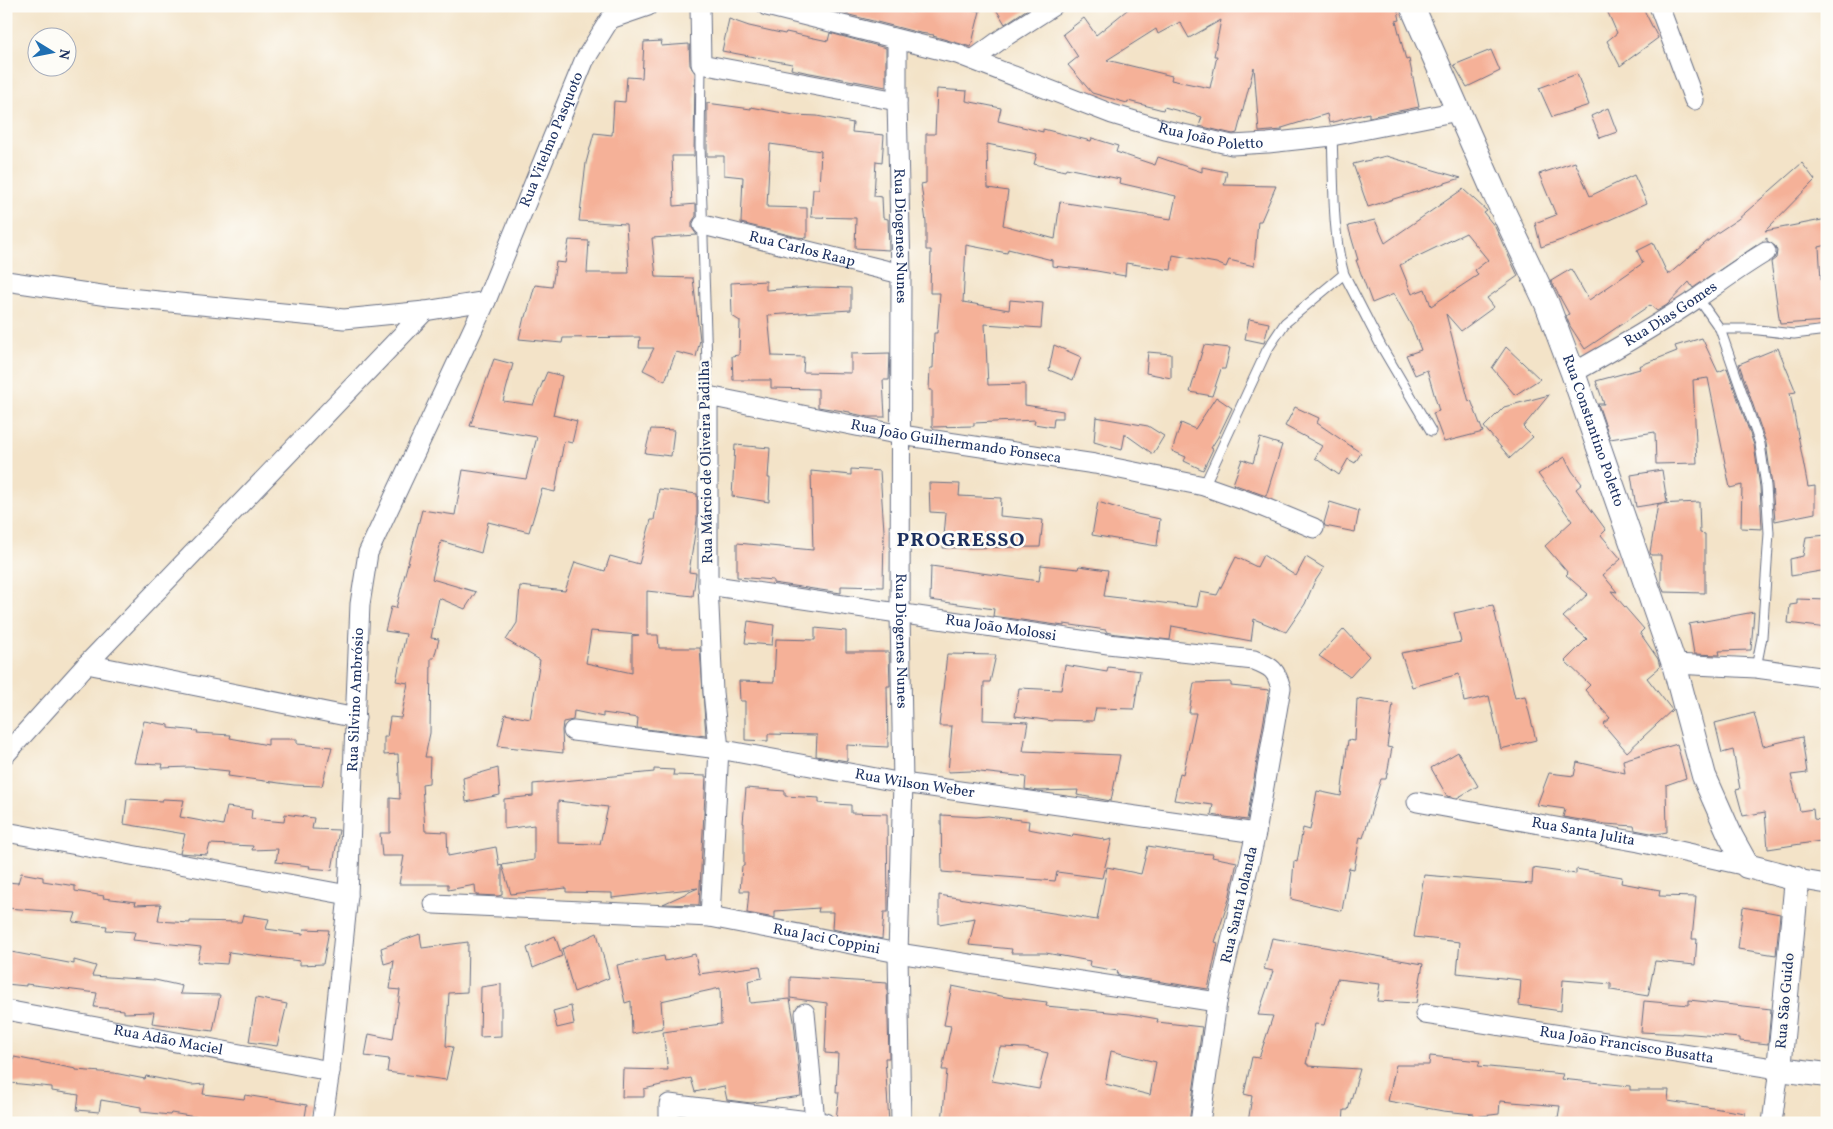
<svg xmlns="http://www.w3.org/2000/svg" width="1833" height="1129" font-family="Vollkorn,serif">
<rect width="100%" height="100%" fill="#fdfcf7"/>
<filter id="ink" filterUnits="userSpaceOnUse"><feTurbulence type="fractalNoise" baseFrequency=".02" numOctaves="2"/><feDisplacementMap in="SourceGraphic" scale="10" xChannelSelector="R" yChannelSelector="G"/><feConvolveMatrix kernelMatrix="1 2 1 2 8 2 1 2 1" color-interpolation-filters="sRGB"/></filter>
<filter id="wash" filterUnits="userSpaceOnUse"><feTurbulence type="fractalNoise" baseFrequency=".0096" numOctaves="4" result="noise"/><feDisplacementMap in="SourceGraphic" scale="20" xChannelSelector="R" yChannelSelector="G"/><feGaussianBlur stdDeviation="1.12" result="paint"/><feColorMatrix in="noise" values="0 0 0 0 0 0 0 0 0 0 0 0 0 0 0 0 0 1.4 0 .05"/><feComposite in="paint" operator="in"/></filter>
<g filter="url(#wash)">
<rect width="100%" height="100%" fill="#f3e3c8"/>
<g id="blocks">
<path fill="#f5b198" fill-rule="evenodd" d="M834 6H864V8L914 12 915 6H923L940 10 941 6H955L980 11 971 47 933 36 934 35 920 33 834 11Z
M994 6H1032L1005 24Z
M1132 6H1397L1400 20 1396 21 1406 60 1409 59 1419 107 1369 117V113L1329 123 1327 114 1282 128V130L1259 132 1254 67 1237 133 1233 134 1199 126 1202 117 1164 107 1163 110 1128 101 1127 103 1092 93 1068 65 1078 57 1063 34 1084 18 1096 35ZM1221 20 1214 56H1217L1210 88 1171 80 1172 76 1107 60 1156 29 1158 34 1180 22 1189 38Z
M1605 6H1642L1658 38 1620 66 1607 41 1617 33Z
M729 19 749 26 785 34 786 32 828 41 830 33 886 48V87L805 72 791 69 792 64 722 51Z
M662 41 661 46 689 44 690 65 695 73 694 156H672L674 206 696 204V216L692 222V228L697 235 652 238 656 277 693 278 700 340 696 357 676 352 665 381 643 370 654 348H639L640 337 563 338 562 343 519 339 524 317H526L535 285 552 287 556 262 565 263 569 240 589 241 587 273H629L626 224 579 221 586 163 594 133 612 135 614 101 625 102 627 77 642 78 644 42Z
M1491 50 1500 71 1467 87 1454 65Z
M1577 74 1589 105 1552 117 1539 88Z
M937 89 967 91 966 101 1001 108 998 121 1043 132V129L1091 141 1092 138 1118 146 1116 152 1155 165 1158 157 1202 172V167L1227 172 1224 185 1276 186 1261 221H1258L1254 266 1229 260 1226 267 1216 263 1173 255 1171 270 1126 263 1125 276 1091 270 1052 266V260L1008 249 1007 253 966 245 963 302 1009 310 1010 300 1043 303 1041 328 985 324 988 385 1025 384V405L1063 411V418H1054L1053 427 1034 424 1035 420 974 423V426L932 427V390H929L930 368H933L934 333H937L940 293H930L931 250H926V222L921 184 926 183V134H935ZM987 144 1037 154 1034 164 1065 171 1066 168 1120 179 1119 183 1176 196 1171 219 1060 202 1055 239 1003 225 1008 191 988 188Z
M707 103 751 109V107L794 115 817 116 853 123 852 132 884 135 882 162 876 161 874 196 882 197 883 218 888 219 889 250 855 248 856 218 811 217 813 189H819L821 151 770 144 767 207 807 208V238L797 237 741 223 743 177 724 175V156H707Z
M1608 108 1617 132 1600 138 1591 116Z
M1386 156 1461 178 1368 207 1353 164Z
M1575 162 1590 196 1634 175 1647 203 1578 234 1541 247 1535 223 1556 215 1539 174Z
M1802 163 1815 180 1765 231 1827 219V245L1819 247 1821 280 1827 279V321L1780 324 1771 262 1776 258 1777 251 1775 246 1767 241V238L1693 288 1689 282 1667 305 1657 311 1650 305 1585 349 1570 326 1566 316 1569 314 1551 281 1571 269 1589 300 1643 263 1637 251 1653 243 1668 275 1717 233 1738 219Z
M1463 189 1487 211 1484 213 1495 227 1518 276 1487 298 1494 307 1461 331 1446 314 1469 402 1471 400 1483 432 1444 442 1433 413 1439 411 1427 370 1415 375 1406 355 1421 350 1412 327 1394 294 1372 303 1356 260H1358L1348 226 1375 220 1385 243ZM1466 233 1488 260 1475 270 1478 275 1431 306 1425 289 1412 294 1400 265Z
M766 281V290L814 287 851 288V310L768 315 772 356 804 357 803 372 851 373V354L890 353 889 380H883L885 417H869L850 413V412L818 407V389L771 388V380H733L732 356 739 355 740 321 732 316 731 283Z
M1249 319 1269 323 1264 343 1245 339Z
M1702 338 1718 372 1727 368 1754 445 1760 487 1762 529 1741 528 1742 485 1730 488 1708 378 1693 380 1697 463 1656 464 1655 432 1610 439 1598 404H1604L1596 381 1640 369 1639 366 1677 351 1675 346Z
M1054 345 1081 357 1073 380 1049 370Z
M1204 345 1230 348 1225 369H1221L1212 396 1190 392Z
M1506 347 1540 379 1515 395 1492 368Z
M1778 348 1796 392 1790 393 1808 487 1815 486V513L1775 521 1772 485 1766 443 1739 364Z
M1148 352 1171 354V378L1146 373Z
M494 359 513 364 503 401 533 405 547 372 562 376 553 415 577 421 572 443 564 441 555 492 542 489 529 532 488 522 481 553 441 541 432 579 476 592 465 609 439 598 431 638 439 639 434 658H431L430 733 425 757H430L429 783 422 784 425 831 447 832 448 856 496 847 499 866 502 865V895L498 896 476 895 475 885 448 890V884H399L404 856H382L380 833H390V798L400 799 398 754 384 755V737H387L390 717 401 718 408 683 396 681 406 634 385 631 391 607 396 608 422 510 455 515 463 470 526 479 537 437 470 426Z
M1549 395 1523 427 1533 437 1510 458 1484 427 1504 407Z
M1216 397 1232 408 1218 437 1211 448 1213 449 1203 470 1184 461 1186 457 1172 451 1181 423 1195 429Z
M1295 407 1319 418 1317 423 1361 453 1355 463 1348 459 1339 475 1315 458 1322 446 1285 426Z
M1096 417 1148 426 1164 436 1153 454 1125 434 1122 450 1094 442Z
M651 429 674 430 671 456 645 453Z
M1260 438 1282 445 1266 496 1233 484 1242 459 1253 463Z
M735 445 770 448 768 478H770L769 502 732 496Z
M1565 457 1572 471 1582 484 1576 489 1606 530 1601 535 1621 559 1603 575 1617 592 1611 591 1644 629 1640 633 1658 659 1660 667 1647 678 1672 710 1627 752 1603 724 1610 718 1585 690 1590 685 1565 661 1587 639 1563 617 1588 594 1566 575 1568 573 1545 546 1572 521 1538 474Z
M851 469 880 471 884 531 883 587 841 586V593L773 583V580L737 577V543L813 550 811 471 851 475Z
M1662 470 1667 502 1636 507 1631 475Z
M929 483 960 484 959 496 1001 498 1000 516 1043 520 1040 547 943 548 946 513 930 512Z
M659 489 697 494V520L689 572 696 573 693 596 647 591V635H658L659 648H700L706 736 637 728 638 718 603 713V717L574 711 573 720 563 722 562 730 563 753 498 746 505 714 530 719 540 660 506 640 517 623 520 586 565 591 575 562 605 571 610 556 639 564 651 520H654ZM591 631 639 635 632 636V673L586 663Z
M1098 502 1137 514 1160 519 1157 546 1092 535Z
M1330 502 1359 511 1355 532 1325 526 1324 523Z
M1699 502 1700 533 1705 534V593L1664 592 1661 584V555H1651L1650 552 1658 504Z
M1827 535V570L1791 576 1790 559 1803 556 1806 537Z
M1263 555 1296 576 1306 557 1324 568 1314 583 1305 604 1286 632 1254 619 1251 641 1172 626 1170 640 1117 634 1106 632V630L1064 624V626L993 616 994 609 930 600 931 566 1039 581 1041 565 1078 569 1079 566 1108 570 1104 596 1197 607 1200 592 1217 595 1236 557 1257 567Z
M1797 599 1827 600V628L1788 623 1790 605 1797 604Z
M1493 605 1515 698 1525 696 1536 740 1501 749 1489 696 1464 702 1459 674 1412 687 1401 653 1461 642 1454 613Z
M1754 612 1751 650 1719 651 1720 655 1694 654 1689 624Z
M748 621 774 625 772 645 745 643Z
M815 628 846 631V652H889L890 686H887L888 747 847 745V761L816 756 817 735 768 734V741L745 740V701H740L739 681 774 682 776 639 815 640Z
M1344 629 1369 656 1350 677 1319 656Z
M947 654 996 655 990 682H984L983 720 1028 722 1023 751 1120 755 1111 801 1077 795 1078 790 1038 791 1025 789 1026 777 971 771 948 772 952 726H939Z
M1065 665 1107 672 1108 667 1140 671 1134 709 1096 708 1093 721 1053 720V721L1015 716 1019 688 1061 690Z
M1231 682V686L1269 690 1247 820 1211 815 1213 805 1174 800 1180 773 1183 774 1196 713H1189L1194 683Z
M1357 699 1393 704 1387 747 1392 748 1386 779H1381L1363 838 1360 837 1354 869 1349 868 1342 911 1291 899 1294 861 1297 862 1303 828 1310 830 1317 791 1341 796 1348 740 1355 741Z
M1754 713 1763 746 1802 737 1807 773 1791 775 1800 811 1813 809 1814 819 1827 821V840L1768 849 1765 812 1743 816 1736 790 1740 789 1733 750 1722 753 1715 723Z
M144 721 169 725V728L198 731 197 733 231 735 230 738 268 745V739H297V744L332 747 322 786 294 785 228 776 229 771 189 767 162 768 163 764 134 763Z
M1677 744 1686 778 1666 785 1667 832 1656 834 1635 830 1634 826 1605 824 1563 817 1565 809 1537 805 1549 773 1574 776 1577 762 1625 773 1623 760Z
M1458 752 1478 786 1457 798 1447 796 1431 768Z
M498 768 500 795 466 802 463 778Z
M654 769 674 770 673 775 706 776 699 905 663 904 698 888 612 898V893L566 892V888L511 894 502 865 534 860V825L504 829V799L533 796V784L654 772ZM558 801 608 807 600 844 558 843Z
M746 788 785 791V796L819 798V803L851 805V813L887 814 888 912H884L882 939 832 929 833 912H818L819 908 775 911V918L747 913 749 891H740L742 866H744V823H743Z
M127 799 162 801 163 799 184 800 180 817 223 825 227 807 252 810 251 819 284 822 285 814 314 818 312 829 339 830 332 870 309 868 310 866 276 862 278 849 252 850 253 846 210 844 207 855 180 853 185 834 124 824Z
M941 815 976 817 988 816 1029 821 1028 829 1072 837 1073 834 1104 839V841L1112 839 1102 878 1057 872 1055 881 942 872Z
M1148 846 1184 852 1213 854 1212 857 1237 862 1229 899 1215 942 1218 943 1208 989 1117 975 1118 971 1089 966 1090 961 1046 953H1011L1012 949 969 945 975 918 939 924V895L1097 920 1107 867 1141 874Z
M1533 868 1576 874V869L1622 877 1621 883 1660 890 1659 896 1696 897 1692 939H1697L1695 965 1655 961 1648 996 1611 990V984L1563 980 1561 1011 1519 1005 1521 980 1457 973 1460 942 1414 937 1424 875 1532 884Z
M21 873 43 877V881L75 886V891L104 896 103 898 136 902 135 905 161 904 158 921 190 923V921L241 922 243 915 269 919 266 929 303 934 304 929 329 930 323 964 300 965V961L229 952 227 964 197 962 201 947 133 940 135 932 106 930 107 926 73 922 76 913 6 908V882L18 883Z
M1743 907 1780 914 1776 955 1738 949Z
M597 933 609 978 574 992 562 949Z
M420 934 422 948 468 942 467 992 449 993 446 1046 453 1047 446 1080 387 1072 389 1059 365 1056 369 1034 393 1039 400 990 390 989 394 961 384 964 381 948Z
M555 936 562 956 533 968 527 948Z
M1272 938 1423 964 1416 1003 1377 1001 1380 984 1337 979 1324 1025 1315 1024 1306 1064H1308V1066L1360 1069 1348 1110H1344L1343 1123H1248L1252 1096 1244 1094 1252 1057 1259 1058 1273 1016 1258 1015 1273 971 1264 969Z
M6 951 74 964V960L96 966 92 976 155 980 182 986 180 994 220 995 213 1031 152 1023 154 1012 124 1013V1010L94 1007 97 993 26 984V986L6 984Z
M695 954 699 974 760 966 762 978 748 981 750 1003 790 999 794 1021 801 1096 751 1103 727 1100 724 1086 695 1092 691 1078 644 1089V1097H622L623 1069 668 1070 663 1032 721 1024 720 988 661 1001 663 1028 632 1034 631 1001 625 1003 617 965 664 956 665 961Z
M790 977 887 983 889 1058H885L889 1123 836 1120 839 1092H836L838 1054 825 1053 827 1003 790 998Z
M501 984V1036L480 1037 481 987Z
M952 986 1006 997 1047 1002 1046 1006 1130 1014 1158 1019 1157 1022 1202 1027 1189 1123H1056L1026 1118 1025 1123H984L966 1120 965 1123 942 1122 947 1070H942L951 1026 944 1025ZM1000 1047 1025 1048 1048 1053 1039 1089 992 1081ZM1111 1051 1156 1062 1150 1095 1105 1084Z
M256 998 287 1004 277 1046 249 1042Z
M1689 1000 1771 1009 1768 1044 1740 1041V1038L1682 1033V1034L1641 1032 1644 1001 1689 1005Z
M571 1006 574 1024 557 1028 553 1011Z
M1430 1056 1480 1061 1478 1066 1563 1074 1561 1079 1630 1086V1090H1669L1668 1101 1745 1113 1744 1123H1557L1560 1106 1500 1101 1499 1114 1473 1117 1474 1114 1443 1111 1388 1101 1396 1065H1429Z
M14 1057 76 1069V1070L114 1073 145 1079 146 1076 192 1085 205 1084 203 1094 244 1099 245 1095 307 1105 304 1123H207L208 1119 171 1113 170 1115 141 1112V1107L101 1100 99 1112 77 1110 79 1095 52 1091V1087L10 1083Z"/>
</g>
</g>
<g filter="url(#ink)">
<use href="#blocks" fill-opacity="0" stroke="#676e83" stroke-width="1"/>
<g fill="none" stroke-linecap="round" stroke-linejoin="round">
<defs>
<path id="service" d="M701 64 700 145 708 396
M1332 136C1334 178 1332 235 1344 274L1381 346 1431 431
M1698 298 1720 329 1760 444 1766 486 1769 533 1762 637 1756 668
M1720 329H1750L1794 334 1827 330
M1204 486 1267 350 1285 323 1344 274"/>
<g id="minor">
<path d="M700 6 701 64 897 101"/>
<path id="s1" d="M767 6 957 54 1112 114 1165 130 1232 145 1268 143 1332 136 1458 111"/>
<path d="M1659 6 1694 100"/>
<path id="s2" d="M897 40V101L901 274 900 614 903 783 898 953 901 1123"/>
<path d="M974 59 1003 38 1053 6"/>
<path id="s3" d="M703 225 901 274"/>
<path d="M6 281 108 296 344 319 425 311 486 301"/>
<path id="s4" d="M1573 373C1616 349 1658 325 1699 297 1721 282 1742 266 1766 252"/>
<path id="s5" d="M708 585 1108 644 1254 660C1272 667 1276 670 1281 688L1256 833 1217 1002 1200 1123"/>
<path d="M87 664 356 718"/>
<path d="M1674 664 1756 668 1827 678"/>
<path id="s6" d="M573 731 719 749 903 783 1256 833"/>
<path d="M6 754 87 664 425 311"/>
<path id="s7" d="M1417 802 1639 842 1747 866"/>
<path d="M6 832 348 895"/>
<path d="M1797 879 1827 884"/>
<path id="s8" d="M434 904 710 917 898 953 1217 1002"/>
<path id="s9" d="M710 917 719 749 713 692 708 585V396L901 435 1095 464 1204 486 1258 505 1314 528"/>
<path id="s10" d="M6 1010 330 1071"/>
<path d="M805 1013 815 1122"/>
<path id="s11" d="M1425 1014 1779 1069 1772 1123"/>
<path id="s12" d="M322 1123 330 1071 348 895 360 604 368 553 486 301 584 61 610 19 648 6"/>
<path d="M669 1123V1104L825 1123"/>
</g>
<g id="tertiary">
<path id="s13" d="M1412 6 1494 192 1547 304 1573 373 1674 664 1704 776 1731 837 1747 866 1797 879 1779 1069 1827 1075"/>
</g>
</defs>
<use href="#service" stroke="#676e83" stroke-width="11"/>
<use href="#minor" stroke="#676e83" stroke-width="21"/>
<use href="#tertiary" stroke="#676e83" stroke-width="26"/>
<use href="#service" stroke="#fff" stroke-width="9"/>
<use href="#minor" stroke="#fff" stroke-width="19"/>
<use href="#tertiary" stroke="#fff" stroke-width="24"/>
</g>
</g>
<g text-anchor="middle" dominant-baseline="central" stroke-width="5" stroke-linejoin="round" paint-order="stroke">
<g font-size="15" fill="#1b2f5e" stroke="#fdfcf7">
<text stroke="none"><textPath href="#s1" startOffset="464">Rua João Poletto</textPath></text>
<text stroke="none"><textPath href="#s12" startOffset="1025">Rua Vitelmo Pasquoto</textPath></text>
<text stroke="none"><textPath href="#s2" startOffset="196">Rua Diogenes Nunes</textPath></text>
<text stroke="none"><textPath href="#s3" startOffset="102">Rua Carlos Raap</textPath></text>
<text stroke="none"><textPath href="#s4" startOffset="114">Rua Dias Gomes</textPath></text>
<text stroke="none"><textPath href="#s13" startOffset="462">Rua Constantino Poletto</textPath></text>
<text stroke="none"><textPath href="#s9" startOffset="774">Rua João Guilhermando Fonseca</textPath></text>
<text transform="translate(707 462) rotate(-91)">Rua Márcio de Oliveira Padilha</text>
<text stroke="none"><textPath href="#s5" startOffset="296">Rua João Molossi</textPath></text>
<text stroke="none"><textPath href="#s2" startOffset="601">Rua Diogenes Nunes</textPath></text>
<text stroke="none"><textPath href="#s12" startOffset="425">Rua Silvino Ambrósio</textPath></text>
<text stroke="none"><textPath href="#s6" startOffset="346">Rua Wilson Weber</textPath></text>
<text stroke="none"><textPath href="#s7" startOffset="169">Rua Santa Julita</textPath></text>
<text transform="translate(1240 905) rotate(-77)">Rua Santa Iolanda</text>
<text stroke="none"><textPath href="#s8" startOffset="395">Rua Jaci Coppini</textPath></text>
<text transform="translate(1786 1001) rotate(-85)">Rua São Guido</text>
<text stroke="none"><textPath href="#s10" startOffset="165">Rua Adão Maciel</textPath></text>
<text stroke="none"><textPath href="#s11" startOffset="204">Rua João Francisco Busatta</textPath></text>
</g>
<g font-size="20" font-weight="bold" letter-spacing="1" fill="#1b2f5e" stroke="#fdfcf7">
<text x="961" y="541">PROGRESSO</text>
</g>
</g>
<rect width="1833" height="1129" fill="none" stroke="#fdfcf7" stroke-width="25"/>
<g transform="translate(52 52) rotate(100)"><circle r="24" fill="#fdfcf7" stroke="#a3aaba"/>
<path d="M0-4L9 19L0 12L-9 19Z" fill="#1f6fb2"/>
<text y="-8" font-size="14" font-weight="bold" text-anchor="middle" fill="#1b2f5e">N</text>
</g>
</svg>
